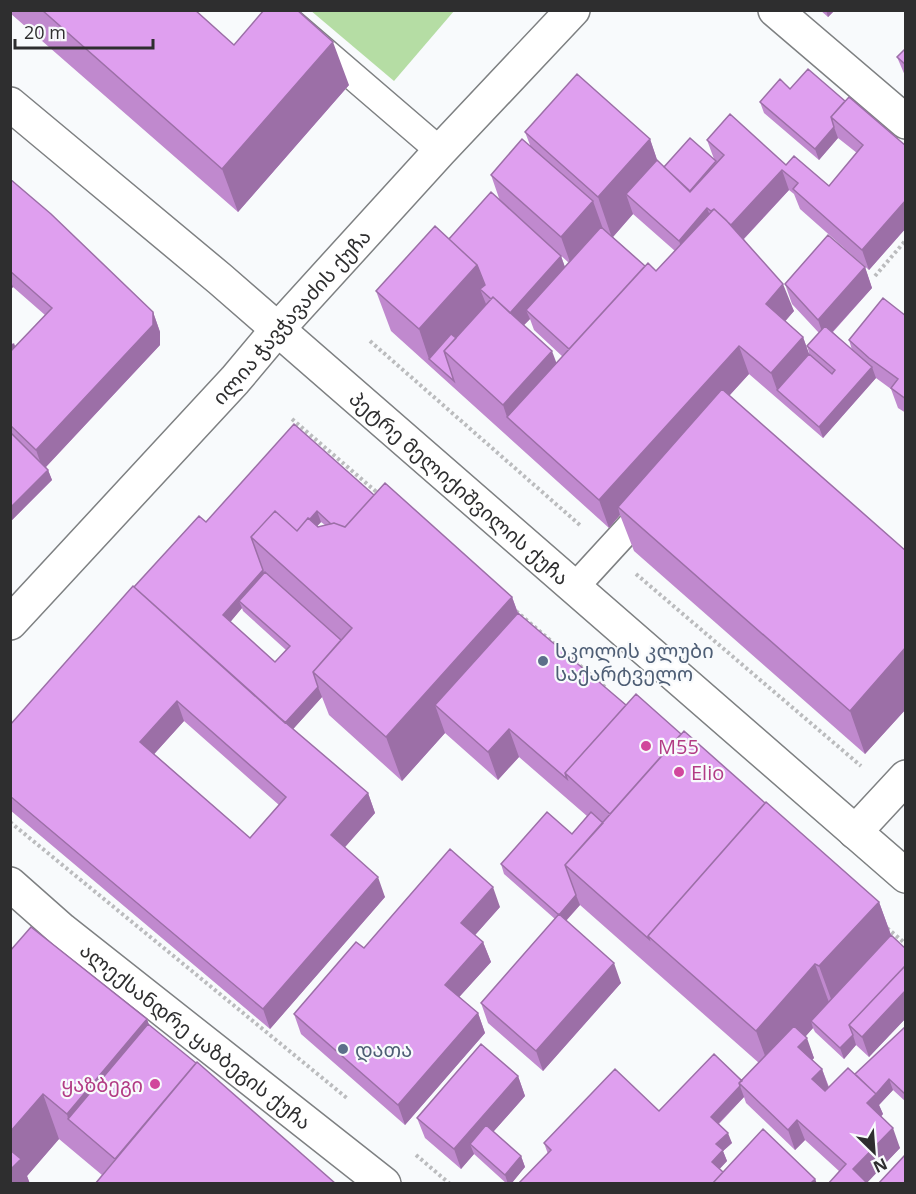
<svg xmlns="http://www.w3.org/2000/svg" width="916" height="1194" font-family="'Open Sans','Noto Sans Georgian',sans-serif">
<rect width="100%" height="100%" fill="#f8fafc"/>
<path fill="#b5dda4" d="M310 10H454V11L394 81Z"/>
<g fill="none" stroke-linecap="round" stroke-linejoin="round">
<defs>
<path id="service" d="M276 10 440 151
M574 588 651 504"/>
<g id="minor">
<path d="M775 10 906 122"/>
<path d="M855 832 906 777"/>
<path id="s1" d="M10 884 62 930 384 1184"/>
</g>
<g id="tertiary">
<path id="s2" d="M10 104 220 279 906 876"/>
</g>
<g id="secondary">
<path id="s3" d="M10 623 235 380 277 330 440 151 573 10"/>
</g>
</defs>
<use href="#service" stroke="#7e8082" stroke-width="30"/>
<use href="#minor" stroke="#7e8082" stroke-width="36"/>
<use href="#tertiary" stroke="#7e8082" stroke-width="36"/>
<use href="#secondary" stroke="#7e8082" stroke-width="36"/>
<path stroke="#bbbcbe" stroke-width="4" stroke-dasharray="3 3" stroke-linecap="butt" d="M875 276 906 240
M370 341 581 526
M292 419 380 495
M636 574 861 766
M516 611 606 688
M10 822 348 1099
M887 928 906 944
M416 1155 450 1184"/>
<use href="#service" stroke="#fff" stroke-width="27"/>
<use href="#minor" stroke="#fff" stroke-width="33"/>
<use href="#tertiary" stroke="#fff" stroke-width="33"/>
<use href="#secondary" stroke="#fff" stroke-width="33"/>
</g>
<path fill="#c089ce" fill-rule="evenodd" d="M10 10H195L234 45 349 85 238 212 10 13Z
M820 10H835L828 17Z
M906 49V78L897 57Z
M790 89 845 101 906 146V228L869 270 800 209 794 194 789 190 744 239 794 311 785 321 803 337 809 354 810 356 807 346 819 333 792 304 785 284 865 267 872 288 833 332 852 350 849 340 906 316V413L898 408 891 389 876 378 823 438 749 374 729 396 906 551V709L865 754 634 551 620 515 609 528 391 331 376 291 500 201 491 175 530 145 525 132 650 139 657 160 664 167 714 159 707 140 786 165 829 186 857 153 838 138 819 160 764 113 760 102ZM633 214 675 251 656 271 645 266 613 237ZM556 251 569 263 565 267 561 256ZM530 319 534 330 563 357 556 363 524 325Z
M10 179 153 312 160 332V345L46 467 48 470 52 480 11 521 10 520V340L15 347 45 315 13 287 10 290Z
M374 495 512 597 518 613 626 705 681 734 765 803 879 902 891 935 906 949V1018L869 1057 856 1045 844 1059 815 1032 813 1028 805 1036 814 1058 812 1060 822 1069 829 1087 855 1074 906 1026V1102L893 1090 879 1105 883 1114 881 1117 900 1148 867 1182 839 1171 805 1140 795 1150 746 1103 744 1097 719 1124 732 1143 723 1151 727 1161 719 1169 723 1172 815 1179 817 1184H519L548 1154 544 1143 659 1111 742 1081 759 1063 580 905 566 921 621 983 543 1071 488 1023 481 1003 555 919 504 874 501 864 572 834 587 816 519 757 498 780 445 733 402 781 329 715 322 697 293 729 368 793 375 813 345 847 385 897 270 1029 10 810V725L134 587 206 522ZM321 522 325 525 318 527 317 526ZM242 608 243 611 286 650 275 662 230 622ZM184 721 279 805 250 838 154 754Z
M500 907 475 935 483 942 491 962 459 997 478 1013 485 1033 405 1125 301 1034 294 1014 364 948Z
M10 951 147 1019 148 1024 196 1063 102 1175 59 1139 27 1176 30 1184H10Z
M518 1076 525 1096 493 1132 521 1156 525 1167 511 1184H507L474 1154 461 1169 425 1138 417 1118Z"/>
<path fill="#9c6fa7" d="M826 10H835L828 17Z
M333 42 349 85 238 212 222 169Z
M834 127 838 138 819 160 815 149Z
M650 139 664 180 626 194 633 214 612 238 598 197Z
M782 170 789 190 736 247 729 227Z
M906 200V228L869 270 862 250Z
M593 201 603 229 571 265 561 237Z
M707 208 715 228 686 261 679 241Z
M561 256 568 276 526 310 530 319 515 334 508 314Z
M477 265 489 297 480 289 488 309 444 351 429 359 419 329Z
M865 267 872 288 825 340 818 320Z
M10 279 13 287 10 290Z
M783 284 794 311 776 332 766 304Z
M153 312 160 332V345L43 470 36 450Z
M803 337 813 365 777 390 781 401 771 373Z
M14 343 21 363 10 373V346Z
M739 346 749 374 623 512 618 507 620 515 609 528 599 500Z
M552 351 567 391 507 417 503 405Z
M872 367 876 378 823 438 819 427Z
M48 470 52 480 11 521 10 518V508Z
M317 511 321 522 282 565 275 558Z
M263 570 267 581 239 601 242 608 227 626 223 615Z
M512 597 528 641 435 705 445 733 402 781 386 737Z
M906 647V709L865 754 850 711Z
M318 687 322 697 286 737 282 726Z
M177 701 184 721 147 762 140 742Z
M509 729 519 757 498 780 488 752Z
M368 793 375 813 338 855 331 835Z
M378 877 385 897 270 1029 263 1009Z
M493 887 500 907 468 943 461 923Z
M576 895 580 905 562 925 559 915Z
M879 902 895 946 835 1010 819 966Z
M483 942 491 962 452 1005 445 985Z
M614 963 621 983 543 1071 536 1051Z
M815 964 831 1008 811 1021 813 1028 772 1075 756 1031Z
M906 978V1018L869 1057 862 1037Z
M478 1013 485 1033 405 1125 398 1105Z
M147 1019 163 1064 68 1119 67 1114Z
M853 1035 856 1045 844 1059 840 1048Z
M807 1038 814 1058 805 1067 798 1047Z
M822 1069 829 1089 819 1099 812 1079Z
M518 1076 525 1096 477 1150 470 1144 474 1154 461 1169 454 1149Z
M889 1079 893 1090 879 1105 883 1114 874 1123 867 1103Z
M740 1086 744 1097 715 1127 711 1117Z
M43 1094 59 1139 27 1176 30 1184H10V1132Z
M797 1120 805 1140 795 1150 788 1130Z
M893 1128 900 1148 866 1184 853 1169Z
M728 1133 732 1143 723 1151 727 1161 716 1173 712 1162 716 1144Z
M521 1156 525 1167 511 1184H508L505 1175Z
M815 1179 817 1184H810Z"/>
<path fill="#df9fef" stroke="#9c6fa7" stroke-width="1.5" fill-rule="evenodd" d="M42 10H195L234 45 264 10H297L333 42 222 169Z
M906 48V65L897 57Z
M808 69 845 101 831 117 834 127 815 149 760 102 780 79 790 89Z
M577 74 650 139 598 197 525 132Z
M849 97 906 146V200L862 250 793 189 798 183 782 170 731 225 714 209 711 211 707 208 679 241 626 194 657 160 690 192 724 155 707 140 730 114 786 165 794 156 829 186 863 145 831 117Z
M690 138 716 161 690 191 664 167Z
M522 139 593 201 561 237 491 175Z
M10 179 51 214 153 312V325L36 450 10 425V352L52 308 10 271Z
M491 192 561 256 510 313 493 297 491 299 480 289 485 285 477 265 449 239Z
M714 209 726 220 783 284 766 304 803 337 771 373 739 346 599 500 507 417 648 263 656 271Z
M435 226 477 265 419 329 376 291Z
M601 227 645 266 569 349 526 310Z
M828 235 865 267 818 320 785 284Z
M493 297 552 351 503 405 444 351Z
M883 298 906 316V399L891 388 898 379 869 358 849 340Z
M825 326 872 367 819 427 777 390 809 354 832 374 835 370 807 346Z
M451 334 456 338 444 351 454 381 429 359Z
M722 389 906 551V647L850 711 618 507Z
M294 424 374 495 345 527 334 523 331 524 317 511 310 519 308 518 297 531 275 511 251 537 263 570 223 615 275 662 290 646 239 601 265 572 341 640 313 672 318 687 285 723 134 587 199 516 206 522Z
M10 432 48 470 10 508Z
M385 483 512 597 386 737 313 672 352 628 251 537 275 511 297 531 308 518 318 527 334 523 345 527Z
M133 586 279 717 368 793 331 835 378 877 263 1009 10 796V725ZM177 701 286 797 250 838 140 742Z
M518 613 626 705 565 773 567 779 509 729 488 752 435 705Z
M636 694 681 734 610 814 565 773Z
M684 731 765 803 648 936 649 939 565 865Z
M766 802 879 902 819 966 815 964 756 1031 648 936Z
M547 812 572 834 591 812 603 823 565 865 576 895 559 915 501 864Z
M450 849 493 887 461 923 483 942 445 985 478 1013 398 1105 294 1014 356 942 364 948Z
M559 914 614 963 536 1051 481 1003Z
M31 927 147 1019 67 1114 43 1094 10 1132V951Z
M891 935 906 949V965L849 1025 853 1035 840 1048 811 1021Z
M906 965V990L862 1037 849 1025Z
M148 1024 196 1063 115 1159 68 1119Z
M794 1026 807 1038 798 1047 822 1069 812 1079 825 1091 848 1068 876 1094 867 1103 893 1128 853 1169 868 1184H828L846 1164 797 1120 788 1130 739 1083Z
M906 1026V1093L905 1094 889 1079 876 1094 855 1074Z
M481 1044 518 1076 454 1149 417 1118Z
M714 1054 742 1081 739 1083 740 1086 711 1117 728 1133 716 1144 723 1150 712 1162 723 1172 712 1184 519 1183 551 1150 544 1143 615 1069 659 1111Z
M197 1062 336 1184H95Z
M486 1125 521 1156 505 1175 470 1144Z
M763 1129 815 1179 810 1184H712Z
M10 1150 21 1159 10 1170Z
M906 1154V1184H878Z"/>
<g fill="#5c6f8a" stroke="#f8fafc" stroke-width="2">
<circle cx="543" cy="661" r="6"/>
<circle cx="343" cy="1049" r="6"/>
</g>
<g fill="#d1479c" stroke="#f8fafc" stroke-width="2">
<circle cx="646" cy="746" r="6"/>
<circle cx="679" cy="772" r="6"/>
<circle cx="155" cy="1084" r="6"/>
</g>
<g text-anchor="middle" dominant-baseline="central" stroke-width="4.5" stroke-linejoin="round" paint-order="stroke">
<g font-size="20" fill="#2e2e2f" stroke="#f8fafc">
<text stroke="none"><textPath href="#s3" startOffset="416">ილია ჭავჭავაძის ქუჩა</textPath></text>
<text stroke="none"><textPath href="#s2" startOffset="591">პეტრე მელიქიშვილის ქუჩა</textPath></text>
<text stroke="none"><textPath href="#s1" startOffset="240">ალექსანდრე ყაზბეგის ქუჩა</textPath></text>
</g>
<g font-size="20" fill="#4e5e75" stroke="#f8fafc" text-anchor="start">
<text x="555" y="650">სკოლის კლუბი<tspan x="555" dy="23">საქარტველო</tspan></text>
<text x="355" y="1049">დათა</text>
</g>
<g font-size="20" fill="#b23c85" stroke="#f8fafc" text-anchor="start">
<text x="658" y="746">M55</text>
<text x="691" y="772">Elio</text>
<text x="143" y="1084" text-anchor="end">ყაზბეგი</text>
</g>
</g>
<rect width="916" height="1194" fill="none" stroke="#2e2e2f" stroke-width="24"/>
<g transform="translate(874 1152) rotate(155)" stroke="#f8fafc" stroke-width="4.5" paint-order="stroke">
<path d="M0-4.5L10 22L0 15L-10 22Z" fill="#2e2e2f"/>
<text y="-9" font-size="16" font-weight="bold" text-anchor="middle" fill="#2e2e2f">N</text>
</g>
<path d="M15 39v9h138v-9" fill="none" stroke="#2e2e2f" stroke-width="3"/>
<text x="24" y="39" font-size="18" fill="#2e2e2f" stroke="#f8fafc" stroke-width="4.5" paint-order="stroke">20 m</text>
</svg>
